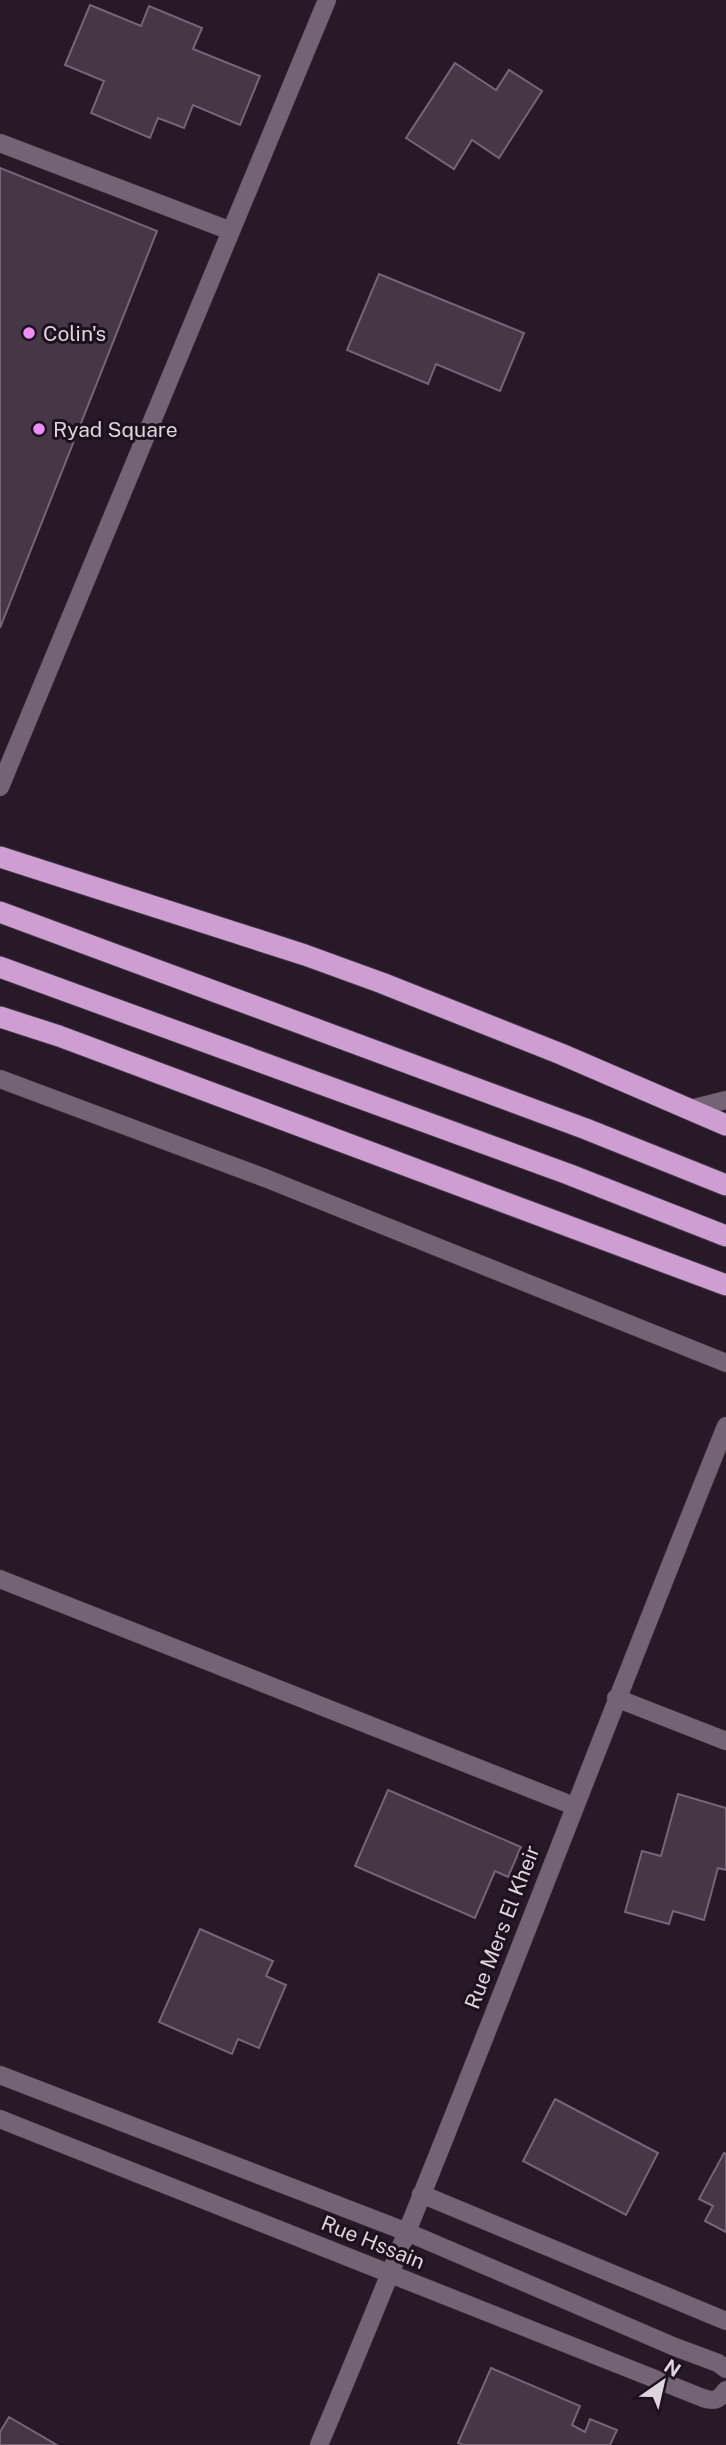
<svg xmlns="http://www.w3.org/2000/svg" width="726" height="2445" font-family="'Public Sans',sans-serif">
<rect width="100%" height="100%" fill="#271928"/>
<path fill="#463747" stroke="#766577" stroke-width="2" d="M90 5 141 26 149 6 202 28 193 49 260 76 240 125 193 105 184 128 158 118 150 138 91 113 104 81 65 65Z
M455 63 496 90 509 70 542 91 499 158 472 140 454 169 406 138Z
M0 168 157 231 0 628Z
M379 274 524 333 500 391 436 364 428 384 347 350Z
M388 1790 521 1847 508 1877 495 1871 475 1918 355 1866Z
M678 1794 726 1808V1870L718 1868 704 1920 673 1911 669 1924 625 1912 642 1851 661 1856Z
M200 1929 273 1961 266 1976 286 1985 259 2048 238 2039 232 2054 159 2022Z
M555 2099 658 2153 626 2215 523 2161Z
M724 2153 726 2154V2232L705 2221 713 2206 699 2199Z
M491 2368 580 2406 572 2425 585 2432 590 2419 617 2430 610 2445H464L458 2443Z
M9 2417 57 2445H0V2432Z"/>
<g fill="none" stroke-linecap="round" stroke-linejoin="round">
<defs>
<path id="minor" d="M0 143 231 231
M0 787 327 0
M0 1079 265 1178 726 1363
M690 1109 726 1100
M0 1579 574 1806
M616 1698 726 1741
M0 2075 407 2232 675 2347 718 2363 726 2369
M0 2119 703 2398C714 2402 719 2400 726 2390
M421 2194 726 2321
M319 2445C461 2108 589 1765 726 1426"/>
<path id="highway" d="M0 857 305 955 382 983 561 1054 726 1125
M0 912 586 1129 726 1185
M0 967 568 1174 726 1236
M0 1017 59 1036 726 1285"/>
</defs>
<use href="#minor" stroke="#413642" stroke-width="19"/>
<use href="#highway" stroke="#413642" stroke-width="23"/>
<use href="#minor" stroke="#736375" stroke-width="18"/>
<use href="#highway" stroke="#ce9ed3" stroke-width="21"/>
</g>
<g fill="#ee8cf8" stroke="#1d101f" stroke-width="2.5">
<circle cx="29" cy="333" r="7"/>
<circle cx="39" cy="429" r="7"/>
</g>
<g text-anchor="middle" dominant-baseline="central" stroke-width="6" stroke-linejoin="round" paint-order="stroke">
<g font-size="21" fill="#ded4de" stroke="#1d101f" text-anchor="start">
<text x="43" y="333">Colin's</text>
<text x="53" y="429">Ryad Square</text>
</g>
<g font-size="21" fill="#ded4de" stroke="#1d101f">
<text transform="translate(502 1927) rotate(-69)">Rue Mers El Kheir</text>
<text transform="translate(373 2242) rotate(22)">Rue Hssain</text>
</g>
</g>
<g transform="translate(663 2382) rotate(34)" stroke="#1d101f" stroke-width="5" paint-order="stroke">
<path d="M0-5L12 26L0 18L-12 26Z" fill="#ded4de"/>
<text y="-10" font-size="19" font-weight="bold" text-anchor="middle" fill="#ded4de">N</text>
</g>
</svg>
